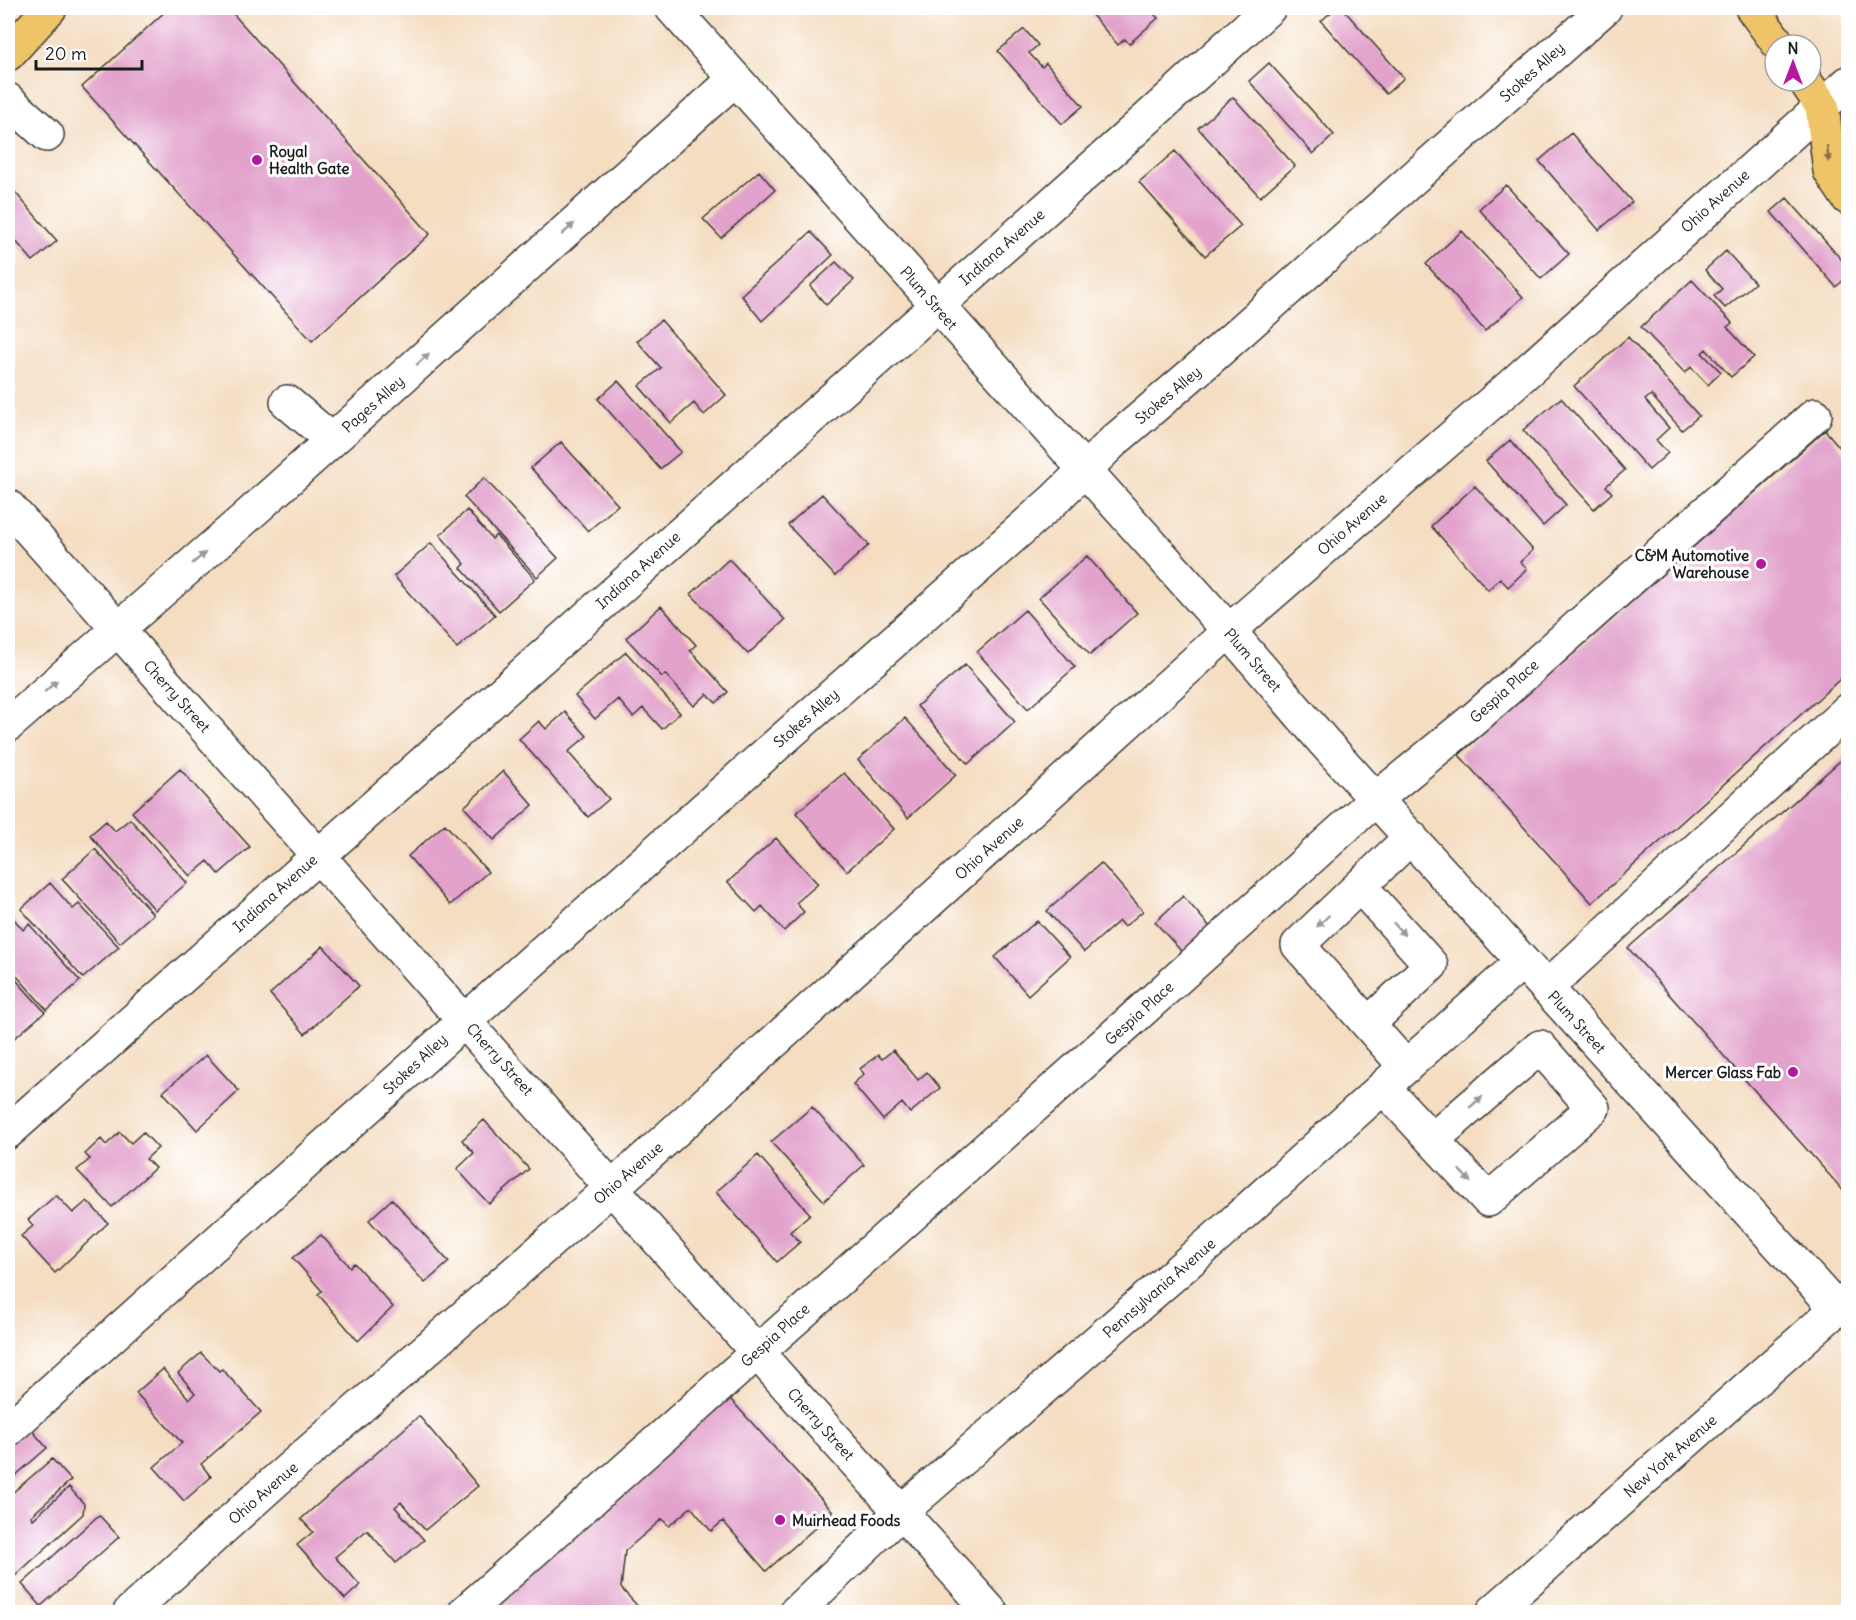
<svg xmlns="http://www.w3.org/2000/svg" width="1856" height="1620" font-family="Delius,sans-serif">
<rect width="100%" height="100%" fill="#fff"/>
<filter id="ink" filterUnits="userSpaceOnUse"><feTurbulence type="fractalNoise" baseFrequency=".0167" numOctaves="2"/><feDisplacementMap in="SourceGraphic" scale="12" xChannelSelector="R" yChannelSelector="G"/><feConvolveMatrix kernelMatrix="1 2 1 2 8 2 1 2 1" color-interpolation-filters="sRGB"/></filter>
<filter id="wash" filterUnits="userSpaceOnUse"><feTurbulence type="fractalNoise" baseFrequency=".008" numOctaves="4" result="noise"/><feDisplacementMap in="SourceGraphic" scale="24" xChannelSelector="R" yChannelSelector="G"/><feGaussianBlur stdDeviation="1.35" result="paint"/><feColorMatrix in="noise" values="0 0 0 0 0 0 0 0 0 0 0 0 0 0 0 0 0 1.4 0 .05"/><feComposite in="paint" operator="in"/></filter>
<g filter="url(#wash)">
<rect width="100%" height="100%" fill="#f4ddc1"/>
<g id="blocks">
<path fill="#e2a2cc" d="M169 8H228L430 234 312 341 82 87Z
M1086 8H1158L1153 13 1158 18 1129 44 1125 39 1118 45Z
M1336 8H1342L1404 78 1386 94 1321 21Z
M1024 29 1038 45 1029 53 1042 67 1046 63 1083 106 1062 124 998 51Z
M1269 63 1334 135 1313 154 1249 81Z
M1233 97 1295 166 1260 197 1198 128Z
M1571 133 1632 202 1599 230 1539 161Z
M1175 151 1241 226 1205 256 1139 182Z
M759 171 775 190 721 238 703 219Z
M8 184 57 241 33 261 8 232Z
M1506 185 1569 254 1541 279 1479 209Z
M1787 198 1848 267V276L1836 287 1771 212Z
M1462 231 1523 297 1485 331 1426 264Z
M811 232 833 255 762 321 741 295Z
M1726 251 1755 283 1725 308 1714 296 1722 289 1705 270Z
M836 262 854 280 826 305 810 286Z
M1692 280 1732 323 1727 327 1754 357 1731 377 1706 349 1702 353 1721 372 1708 385 1691 367 1685 373 1641 327Z
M661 320 726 395 704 415 694 403 671 423 639 386 661 368 637 341Z
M1628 337 1699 416 1682 430 1651 395 1645 400 1669 428 1656 440 1668 453 1649 470 1574 386Z
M618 381 681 452 660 469 598 399Z
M1561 398 1625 470 1606 486 1612 493 1594 509 1523 430Z
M1825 430 1848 457V672L1592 903 1459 755Z
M1510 440 1566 505 1543 526 1486 461Z
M561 442 618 505 588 531 531 468Z
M484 478 558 558 537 577 464 497Z
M1475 486 1533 550 1520 562 1527 569 1508 587 1500 578 1488 590 1431 526Z
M822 494 869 545 835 576 788 525Z
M467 510 492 539 496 535 535 579 499 611 461 568 465 564 440 535Z
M431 543 495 615 457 648 394 576Z
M1087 556 1137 613 1090 655 1039 598Z
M729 559 785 620 748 654 691 594Z
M661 606 696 645 690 650 728 692 716 703 707 694 694 706 665 674 662 677 626 638Z
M1025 610 1075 667 1028 709 977 652Z
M626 652 680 713 662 729 643 708 633 717 618 699 595 719 575 696Z
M965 665 1015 722 968 764 917 706Z
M565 712 587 736 568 752 609 799 588 817 519 739 539 721 546 729Z
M905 718 956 775 908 818 858 760Z
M1848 754V1196L1628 948Z
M180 769 250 847 219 874 208 861 190 876 132 812Z
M503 771 533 805 494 840 464 807Z
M844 773 894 829 847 871 796 813Z
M130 819 187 883 155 910 90 835 106 821 115 831Z
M445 824 488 872 450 905 408 856Z
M776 838 818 884 796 903 804 912 784 931 762 906 756 912 728 882Z
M95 849 153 914 120 943 62 879Z
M1101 863 1143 911 1124 927 1119 921 1084 952 1047 911Z
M50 883 73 909 79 904 119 947 83 978 21 909Z
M1183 896 1210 927 1182 952 1155 922Z
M8 912 23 930 29 924 80 981 47 1010 8 966 12 962 8 957Z
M1037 921 1070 957 1028 995 995 957Z
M323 946 359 986 305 1034 270 994Z
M8 971 45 1012 10 1042 8 1039Z
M893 1050 918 1080 927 1072 940 1088 910 1113 902 1103 883 1120 853 1084 864 1074 860 1069 878 1055 882 1059Z
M206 1055 239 1091 197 1130 163 1092Z
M812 1107 864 1165 824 1201 771 1142Z
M484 1120 529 1169 489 1204 457 1169 474 1153 462 1140Z
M120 1132 131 1143 143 1132 158 1148 146 1159 155 1168 112 1207 77 1170 90 1159 85 1154 101 1139 106 1145Z
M758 1155 810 1214 790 1232 800 1242 777 1262 716 1192Z
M56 1195 73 1213 87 1201 108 1223 55 1273 21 1236 33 1226 28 1220Z
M392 1199 449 1262 425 1283 369 1220Z
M321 1235 350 1267 354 1263 393 1307 358 1341 318 1294 322 1291 293 1258Z
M201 1353 219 1371 222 1369 261 1412 201 1464 211 1477 184 1501 154 1467 182 1443 136 1393 163 1369 189 1399 195 1393 178 1373Z
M722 1390 833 1512 766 1571 723 1521 711 1531 691 1507 669 1526 662 1519 625 1551 621 1588 643 1612H494L485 1603Z
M419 1416 478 1486 425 1530 401 1502 395 1507 424 1540 396 1563 367 1530 335 1557 360 1585 345 1599 297 1545 313 1532 301 1519Z
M24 1421 47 1448 8 1482V1435Z
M52 1459 71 1480 31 1516 33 1519 69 1487 84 1504 83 1514 15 1576 8 1568V1490L11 1494Z
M99 1515 119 1537 41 1606 22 1584Z"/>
</g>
</g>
<g filter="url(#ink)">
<use href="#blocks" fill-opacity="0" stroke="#3c3935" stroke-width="1.5"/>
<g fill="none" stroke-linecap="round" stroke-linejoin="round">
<defs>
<path id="minor" d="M672 8 1229 631 1324 742 1837 1309
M8 100 47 135
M287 402 332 440
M8 506C259 787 509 1069 757 1352 834 1440 914 1525 991 1612
M8 725 242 521 735 79
M1360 886 1431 965 1368 1024
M1546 988 1848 710
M1406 1067 1298 945 1411 837
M1383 1087 1488 1200 1593 1108 1540 1047 1432 1140
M8 1132 1120 143 1269 8
M8 1430C354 1117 703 809 1053 501L1114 441 1204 364 1605 8
M130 1612 273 1483 613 1187 1229 631 1514 383 1848 83
M465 1612 1127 1024 1376 799 1475 718 1815 415
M796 1612 902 1511 1217 1237 1522 962
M1493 1612 1848 1299"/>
<path id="major" d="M1752 8 1779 45
M8 54 50 8
M1805 81 1822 106"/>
<path id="highway" d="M1822 106 1830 171 1848 198"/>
</defs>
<use href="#minor" stroke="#3c3935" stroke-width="36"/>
<use href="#major" stroke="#3c3935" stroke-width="36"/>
<use href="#highway" stroke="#3c3935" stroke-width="36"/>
<use href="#minor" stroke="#fff" stroke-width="33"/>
<use href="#major" stroke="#efc469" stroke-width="33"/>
<use href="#highway" stroke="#efc469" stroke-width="33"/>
</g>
<defs><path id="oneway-solid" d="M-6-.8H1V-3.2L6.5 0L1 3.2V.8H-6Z" transform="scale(1.5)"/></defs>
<use fill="#867042" href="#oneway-solid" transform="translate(1828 154) rotate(83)"/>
<g fill="#999">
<use href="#oneway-solid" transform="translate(568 229) rotate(-42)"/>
<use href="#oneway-solid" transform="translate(423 359) rotate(-42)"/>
<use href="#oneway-solid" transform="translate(199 558) rotate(-40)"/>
<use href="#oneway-solid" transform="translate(51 686) rotate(-42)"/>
<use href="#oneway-solid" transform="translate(1323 921) rotate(136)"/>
<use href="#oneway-solid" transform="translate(1399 929) rotate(48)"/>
<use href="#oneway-solid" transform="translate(1476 1102) rotate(-41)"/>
<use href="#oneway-solid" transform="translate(1465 1176) rotate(47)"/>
</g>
</g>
<g fill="#b5179e" stroke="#fff" stroke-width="2">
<circle cx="257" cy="160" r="6"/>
<circle cx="1761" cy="564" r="6"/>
<circle cx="1793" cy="1072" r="6"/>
<circle cx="780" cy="1520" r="6"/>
</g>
<g text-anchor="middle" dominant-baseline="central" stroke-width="6" stroke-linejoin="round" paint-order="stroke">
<g font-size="15" fill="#1c1c1c" stroke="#fff">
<text transform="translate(1532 72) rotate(-42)">Stokes Alley</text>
<text transform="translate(1715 201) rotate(-42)">Ohio Avenue</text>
<text transform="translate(1002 247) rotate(-41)">Indiana Avenue</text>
<text transform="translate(929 298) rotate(49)">Plum Street</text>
<text transform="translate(1168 395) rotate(-40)">Stokes Alley</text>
<text transform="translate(373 404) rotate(-42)">Pages Alley</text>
<text transform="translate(1352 524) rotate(-41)">Ohio Avenue</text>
<text transform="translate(638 570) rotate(-42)">Indiana Avenue</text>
<text transform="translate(1253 660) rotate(49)">Plum Street</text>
<text transform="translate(1504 691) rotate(-42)">Gespia Place</text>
<text transform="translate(177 696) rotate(48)">Cherry Street</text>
<text transform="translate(806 718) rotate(-41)">Stokes Alley</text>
<text transform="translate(989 848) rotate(-42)">Ohio Avenue</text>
<text transform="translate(275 893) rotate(-42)">Indiana Avenue</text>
<text transform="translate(1139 1013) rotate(-42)">Gespia Place</text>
<text transform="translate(1577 1022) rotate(48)">Plum Street</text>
<text transform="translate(500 1059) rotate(48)">Cherry Street</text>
<text transform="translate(415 1064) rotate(-43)">Stokes Alley</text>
<text transform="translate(628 1173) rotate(-41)">Ohio Avenue</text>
<text transform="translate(1159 1288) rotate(-41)">Pennsylvania Avenue</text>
<text transform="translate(775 1335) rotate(-42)">Gespia Place</text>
<text transform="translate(821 1424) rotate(48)">Cherry Street</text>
<text transform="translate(1670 1456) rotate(-41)">New York Avenue</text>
<text transform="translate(263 1493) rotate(-41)">Ohio Avenue</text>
</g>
<g font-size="15" font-weight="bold" fill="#1c1c1c" stroke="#fff" text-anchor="start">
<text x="269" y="151">Royal<tspan x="269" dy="17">Health Gate</tspan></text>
<text x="1749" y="555" text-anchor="end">C&amp;M Automotive<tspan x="1749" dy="17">Warehouse</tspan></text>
<text x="1781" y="1072" text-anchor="end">Mercer Glass Fab</text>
<text x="792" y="1520">Muirhead Foods</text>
</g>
</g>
<rect width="1856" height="1620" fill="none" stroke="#fff" stroke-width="30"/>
<g transform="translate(1793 63)"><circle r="28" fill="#ffffff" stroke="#a4a4a4" stroke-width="1.5"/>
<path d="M0-4.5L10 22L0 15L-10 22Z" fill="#b5179e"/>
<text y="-9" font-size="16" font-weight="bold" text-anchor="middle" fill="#1c1c1c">N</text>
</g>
<path d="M36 60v9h106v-9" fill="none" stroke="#1c1c1c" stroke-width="3"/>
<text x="45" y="60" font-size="18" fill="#1c1c1c" stroke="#ffffff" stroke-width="4.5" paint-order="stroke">20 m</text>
</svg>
